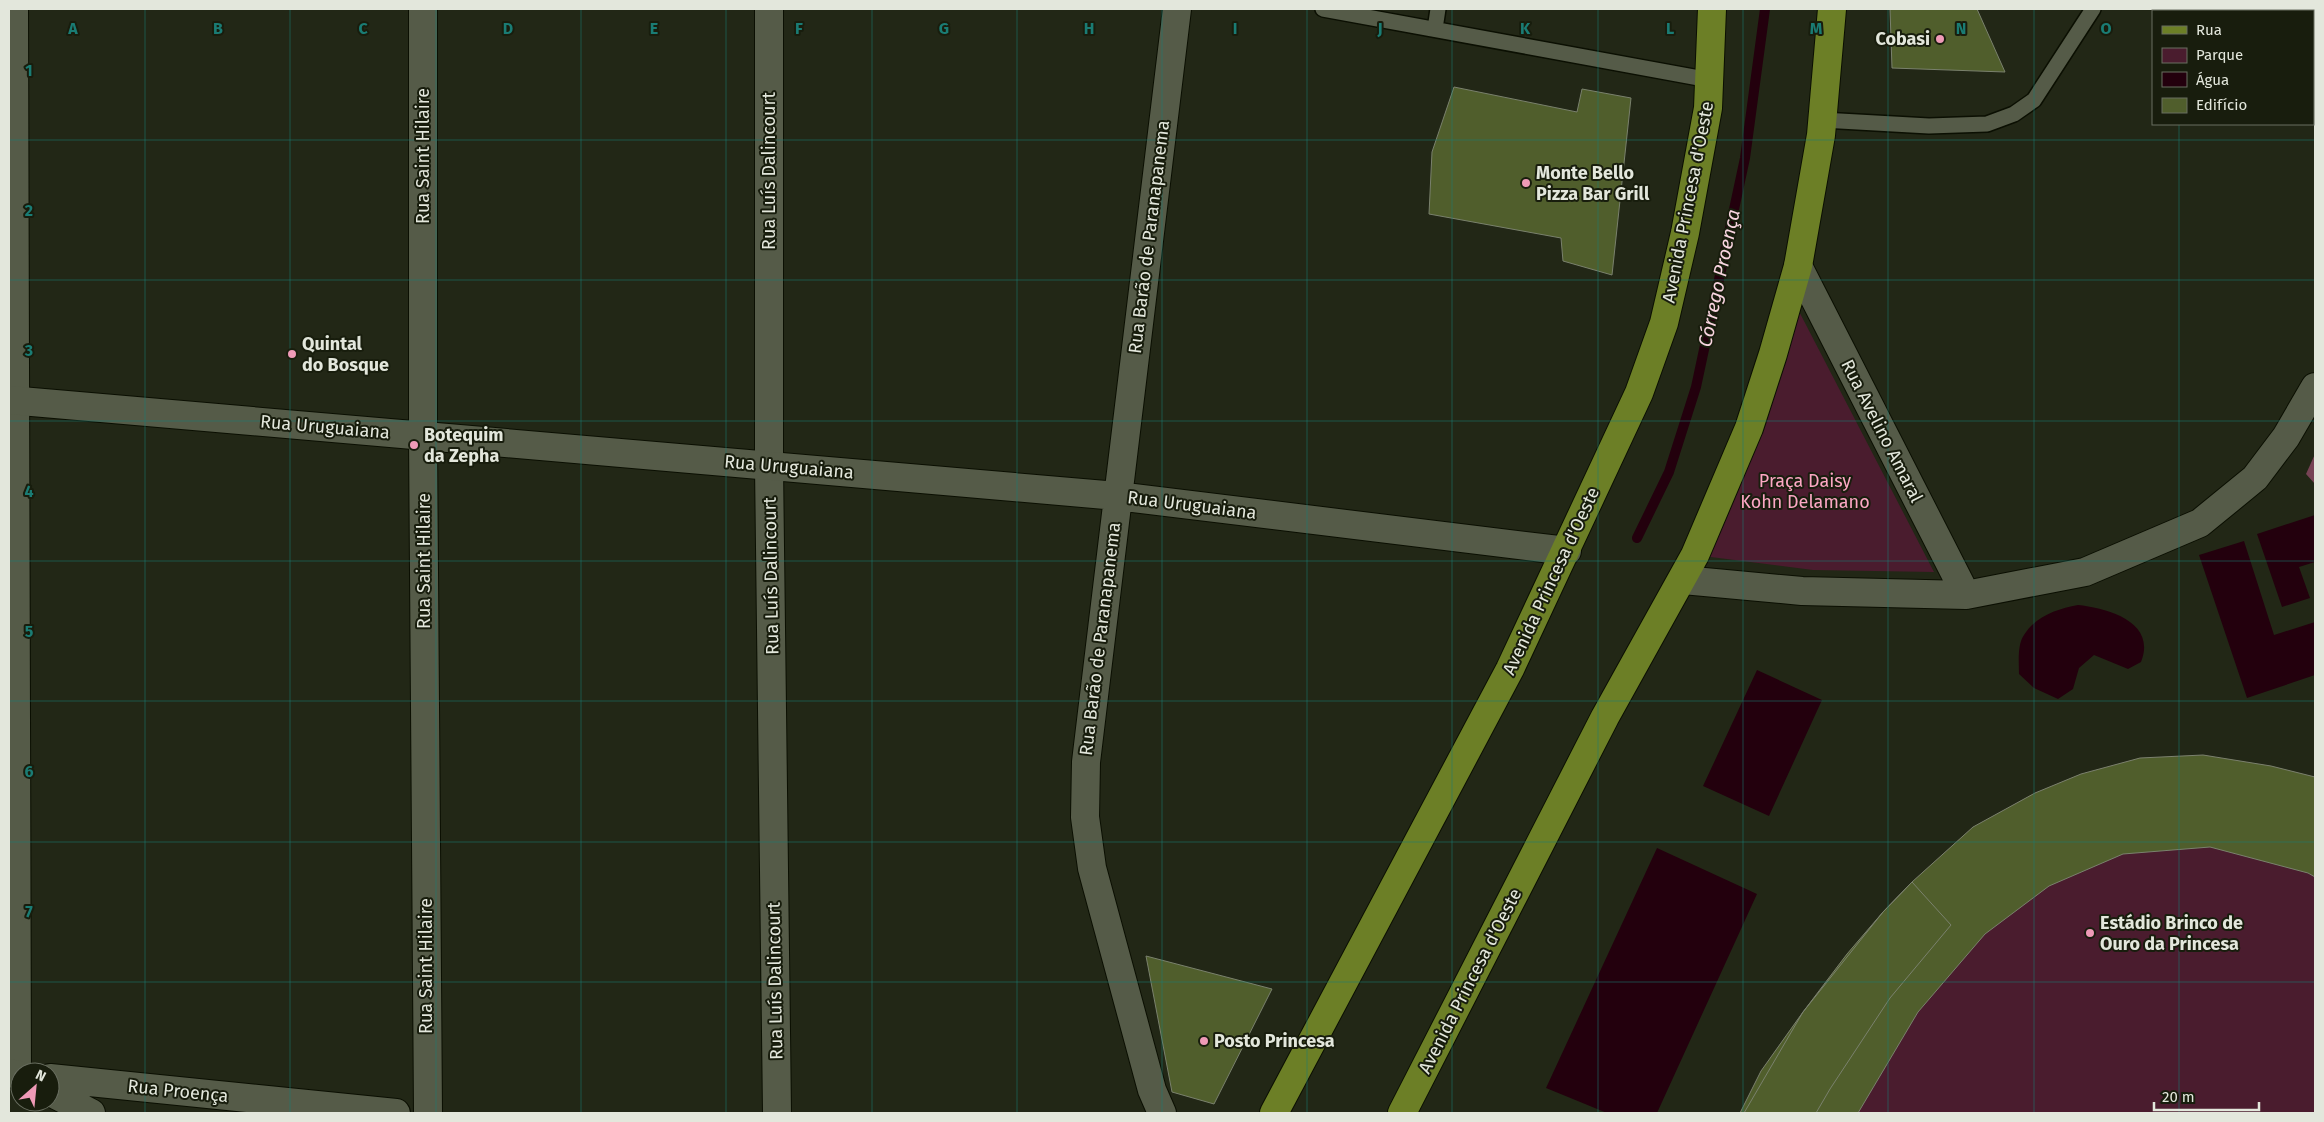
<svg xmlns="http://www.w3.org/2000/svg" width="2324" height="1122" font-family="'Fira Sans',sans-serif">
<rect width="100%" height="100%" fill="#222716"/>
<path fill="#4a1c2e" d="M1790 294 1934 572 1813 570 1695 555Z
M2203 755 2271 766 2315 777V1113H1740L1761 1071 1803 1012 1847 954 1883 912 1912 882 1973 827 2035 793 2081 774 2140 758Z"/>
<path fill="#774355" d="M2259 9H2315V77L2313 74V11H2261Z
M2315 454V484L2306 474Z"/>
<path fill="#23000d" d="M2315 515V562L2299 567 2310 598 2282 607 2257 534Z
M2244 541 2274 635 2315 622V675L2247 698 2199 555Z
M2078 605C2108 608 2157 622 2141 662L2128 669 2094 655 2079 668 2073 689 2058 699 2034 688 2019 674C2019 663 2017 645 2024 635 2036 616 2057 609 2078 605Z
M1757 670 1822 700 1769 816 1703 786Z
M1657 848 1757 894 1657 1113H1607L1546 1088Z"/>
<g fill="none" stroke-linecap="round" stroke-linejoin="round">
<path stroke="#23000d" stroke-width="10" d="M1637 538 1669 472 1696 387 1745 158 1765 9"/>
</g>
<path fill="#505e2c" stroke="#7a816d" d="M1890 9H1977L2005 72 1892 68Z
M1454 87 1577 112 1582 89 1631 98 1612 275 1563 261 1561 238 1429 214 1432 152Z
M2203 755 2271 766 2315 777V877L2308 873 2210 847 2123 854 2049 886 1985 934 1918 1012 1858 1113H1740L1761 1071 1803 1012 1847 954 1883 912 1912 882 1973 827 2035 793 2081 774 2140 758Z
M1912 882 1951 925 1890 998 1830 1089 1816 1113H1744L1803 1012 1883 912Z
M1146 956 1272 989 1214 1104 1172 1092Z"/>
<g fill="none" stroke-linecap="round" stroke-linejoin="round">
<defs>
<path id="lane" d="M1323 9 1710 80
M1435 29 1438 9
M1822 120 1929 126 1987 124 2014 114 2034 100 2093 9"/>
<path id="street" d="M14 9 17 1074
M423 9V436L428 1113
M769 9V466L777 1113
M2237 9 2239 11
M2313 102 2315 106
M1798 266 1966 595
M1683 580 1802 591 1966 595 2085 572 2200 523 2255 478 2286 437 2315 387"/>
<path id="secondary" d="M9 400 1117 496 1567 551
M9 1073 20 1075
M50 1078 396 1113
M50 1092 91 1113
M1162 1113 1152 1090 1092 868 1085 817 1086 762 1177 9"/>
<path id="primary" d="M1274 1113 1510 669 1639 393 1664 323 1685 233 1708 108 1712 9
M1402 1113 1605 717 1695 555 1749 428 1773 354 1798 266 1821 135 1832 9"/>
</defs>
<use href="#lane" stroke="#0b0f02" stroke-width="18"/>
<use href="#street" stroke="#0b0f02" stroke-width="30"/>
<use href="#secondary" stroke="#0b0f02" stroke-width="30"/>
<use href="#primary" stroke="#0b0f02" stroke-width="30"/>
<use href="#lane" stroke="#555b48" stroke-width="15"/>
<use href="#street" stroke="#555b48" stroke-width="28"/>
<use href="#secondary" stroke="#555b48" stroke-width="28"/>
<use href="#primary" stroke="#6c7f26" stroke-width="28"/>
</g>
<path fill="none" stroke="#1a7c74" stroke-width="1" stroke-opacity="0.55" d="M145 9V1113M290 9V1113M436 9V1113M581 9V1113M726 9V1113M872 9V1113M1017 9V1113M1162 9V1113M1307 9V1113M1452 9V1113M1598 9V1113M1743 9V1113M1888 9V1113M2034 9V1113M2179 9V11M2179 124V1113M9 140H2315M9 280H2315M9 421H2315M9 561H2315M9 701H2315M9 842H2315M9 982H2315"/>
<g fill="#ef9ab7" stroke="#181d0d" stroke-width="2">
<circle cx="1940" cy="39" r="5"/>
<circle cx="1526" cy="183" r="5"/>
<circle cx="292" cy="354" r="5"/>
<circle cx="414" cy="445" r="5"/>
<circle cx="2090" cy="933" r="5"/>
<circle cx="1204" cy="1041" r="5"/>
</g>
<g text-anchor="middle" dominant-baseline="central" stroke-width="4" stroke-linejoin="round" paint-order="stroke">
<g font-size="18" font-weight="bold" fill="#e3e7dc" stroke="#181d0d" text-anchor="start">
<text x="1930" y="39" text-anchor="end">Cobasi</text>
<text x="1536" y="173">Monte Bello<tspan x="1536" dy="21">Pizza Bar Grill</tspan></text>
<text x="302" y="344">Quintal<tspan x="302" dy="21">do Bosque</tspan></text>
<text x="424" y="435">Botequim<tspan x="424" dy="21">da Zepha</tspan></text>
<text x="2100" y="923">Estádio Brinco de<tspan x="2100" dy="21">Ouro da Princesa</tspan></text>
<text x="1214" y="1041">Posto Princesa</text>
</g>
<g font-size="18" fill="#e3e7dc" stroke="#181d0d">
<text transform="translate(423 156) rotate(-90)">Rua Saint Hilaire</text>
<text transform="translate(769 171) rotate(-90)">Rua Luís Dalincourt</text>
<text transform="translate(1688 202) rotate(-79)">Avenida Princesa d'Oeste</text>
<text transform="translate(1149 237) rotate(-83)">Rua Barão de Paranapanema</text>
<text transform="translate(325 427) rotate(5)">Rua Uruguaiana</text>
<text transform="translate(1882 431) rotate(63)">Rua Avelino Amaral</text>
<text transform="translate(789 467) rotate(5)">Rua Uruguaiana</text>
<text transform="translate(1192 505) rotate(7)">Rua Uruguaiana</text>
<text transform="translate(424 561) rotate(-90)">Rua Saint Hilaire</text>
<text transform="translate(771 576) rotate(-91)">Rua Luís Dalincourt</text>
<text transform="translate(1551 581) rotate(-65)">Avenida Princesa d'Oeste</text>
<text transform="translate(1100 639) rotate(-83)">Rua Barão de Paranapanema</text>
<text transform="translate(426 966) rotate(-90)">Rua Saint Hilaire</text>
<text transform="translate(775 981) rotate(-91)">Rua Luís Dalincourt</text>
<text transform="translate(1470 981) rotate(-63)">Avenida Princesa d'Oeste</text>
<text transform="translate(178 1091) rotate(6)">Rua Proença</text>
</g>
<g font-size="18" fill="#fca7c4" stroke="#181d0d">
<text x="1805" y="481">Praça Daisy<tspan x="1805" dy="21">Kohn Delamano</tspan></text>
</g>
<g font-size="19" font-style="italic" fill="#f9d5e0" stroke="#181d0d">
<text transform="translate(1719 278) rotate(-78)">Córrego Proença</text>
</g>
</g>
<g font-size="16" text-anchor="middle" font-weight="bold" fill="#1a7c74" stroke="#181d0d" stroke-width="4" stroke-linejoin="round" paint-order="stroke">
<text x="73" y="34">A</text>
<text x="218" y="34">B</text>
<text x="363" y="34">C</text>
<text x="508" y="34">D</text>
<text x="654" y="34">E</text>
<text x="799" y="34">F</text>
<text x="944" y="34">G</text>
<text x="1089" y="34">H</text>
<text x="1235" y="34">I</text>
<text x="1380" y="34">J</text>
<text x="1525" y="34">K</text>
<text x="1670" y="34">L</text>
<text x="1816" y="34">M</text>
<text x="1961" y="34">N</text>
<text x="2106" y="34">O</text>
<text x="29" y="76">1</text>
<text x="29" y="216">2</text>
<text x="29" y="356">3</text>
<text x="29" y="497">4</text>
<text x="29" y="637">5</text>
<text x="29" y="777">6</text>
<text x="29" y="917">7</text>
</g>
<rect width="2324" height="1122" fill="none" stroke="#e3e7dc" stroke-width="20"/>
<rect x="2152" y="10" width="162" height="115" fill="#181d0d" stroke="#696e60"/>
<rect x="2162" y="26" width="25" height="8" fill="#6c7f26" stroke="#696e60"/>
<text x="2196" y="35" font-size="15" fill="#e3e7dc">Rua</text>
<rect x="2162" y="48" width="25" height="15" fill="#4a1c2e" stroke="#696e60"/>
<text x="2196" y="60" font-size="15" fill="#e3e7dc">Parque</text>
<rect x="2162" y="72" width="25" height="15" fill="#23000d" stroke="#696e60"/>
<text x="2196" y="85" font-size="15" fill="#e3e7dc">Água</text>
<rect x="2162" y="98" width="25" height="15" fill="#505e2c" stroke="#696e60"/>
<text x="2196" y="110" font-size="15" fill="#e3e7dc">Edifício</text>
<g transform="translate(35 1087) rotate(27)"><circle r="24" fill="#181d0d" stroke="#696e60"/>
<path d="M0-4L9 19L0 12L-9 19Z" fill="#ef9ab7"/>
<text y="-8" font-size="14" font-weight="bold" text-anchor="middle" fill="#e3e7dc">N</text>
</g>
<path d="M2154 1102v8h105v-8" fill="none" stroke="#e3e7dc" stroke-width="2.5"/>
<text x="2162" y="1102" font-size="15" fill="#e3e7dc" stroke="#181d0d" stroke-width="4" paint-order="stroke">20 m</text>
</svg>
